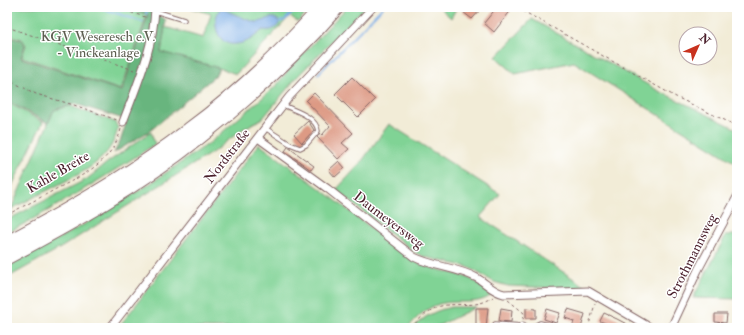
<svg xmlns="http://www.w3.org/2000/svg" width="744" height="335" font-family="'IM FELL Double Pica',serif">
<rect width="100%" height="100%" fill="#fff"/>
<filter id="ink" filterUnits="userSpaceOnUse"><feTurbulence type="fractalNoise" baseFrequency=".025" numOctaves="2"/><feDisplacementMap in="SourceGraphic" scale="8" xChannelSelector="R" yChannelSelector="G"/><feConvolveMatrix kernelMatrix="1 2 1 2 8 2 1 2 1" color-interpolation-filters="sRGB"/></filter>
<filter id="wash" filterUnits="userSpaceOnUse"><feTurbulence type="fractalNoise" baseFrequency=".012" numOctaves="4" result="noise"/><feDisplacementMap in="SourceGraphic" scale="16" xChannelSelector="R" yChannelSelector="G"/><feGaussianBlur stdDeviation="0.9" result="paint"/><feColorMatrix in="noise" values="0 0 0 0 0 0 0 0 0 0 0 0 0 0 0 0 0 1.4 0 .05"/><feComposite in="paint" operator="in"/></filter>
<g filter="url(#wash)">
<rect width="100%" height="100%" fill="#f2ecd7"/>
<path fill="#80d395" stroke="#657960" d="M7 7H135L134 10 147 15 121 90 22 57 26 45 22 39 7 35Z
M188 7H312L298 22 290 16 236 74 219 68 161 52 165 27 203 38 211 14Z
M347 7H365L297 77 263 118 243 129 213 152 62 247 7 278V267L90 221 148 185 211 142 276 86 289 69Z
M439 7H457L451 18Z
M532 19 659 91 737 129V164L574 62 515 74 496 57Z
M7 102 43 122 7 196Z
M70 106 115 122 118 128C111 160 85 171 58 185 42 193 27 201 11 209L54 110Z
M389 124 500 194 480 217 589 289 508 286 494 282 468 267 425 257 416 253 336 190 359 165Z
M151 132 155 144C107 176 58 206 7 233V220L87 179 108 162Z
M259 144 325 192 412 260C429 269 448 271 466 277 476 281 485 288 493 294 477 307 458 299 439 304 426 308 416 318 408 328H118Z
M726 235H737V299L693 298Z
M452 307H476L434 328H413C424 316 436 310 452 307Z"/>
<path fill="#68b57e" stroke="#596a54" d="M135 7H153L160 16 166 20 161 52 219 68 215 76 151 130 114 153 121 139 127 120 75 104 54 110 48 123 7 101V37L22 40 25 45 21 58 122 91 148 15 134 10Z"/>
<path fill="#79ace5" stroke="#626688" d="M221 8C227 11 251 22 257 22 265 22 270 14 278 20L279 24C275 30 270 31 263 30 253 37 249 43 236 44 217 47 210 20 221 8Z"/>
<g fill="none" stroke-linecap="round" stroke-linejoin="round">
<path stroke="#79ace5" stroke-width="2" d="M98 7 143 22
M146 14 148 7
M279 22 285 20 298 7
M318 74 383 7"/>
</g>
<g id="blocks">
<path fill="#dd9a84" d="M468 7H483L472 19 463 12Z
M497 7H509L512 9 494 32 484 23Z
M352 77 375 100 358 117 335 94Z
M314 93 353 133 342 143 349 149 338 159 317 137 320 133 322 135 330 126 306 101Z
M308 121 314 130 302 143 294 134Z
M288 147 314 166 311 170 285 151Z
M339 161 345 168 335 177 329 170Z
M476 308H488L486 328H476Z
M501 308 512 310 511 322 499 321Z
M526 308 536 309V318H526Z
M547 309 560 313 556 323 544 319Z
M568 309 585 314 581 328H572L574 321 565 318Z
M604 313 617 319 634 328H618L600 321Z
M715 314H727L726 323 715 322Z"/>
</g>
</g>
<g filter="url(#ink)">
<use href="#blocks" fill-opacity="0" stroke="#856767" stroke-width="1"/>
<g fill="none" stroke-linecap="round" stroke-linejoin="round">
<defs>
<path id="service" d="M155 11 184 20
M265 128 290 144 300 148 306 145 318 131C316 116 295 111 283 105
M495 324 523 326
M531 328 540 323 553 326"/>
<path id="minor" d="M123 122C137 85 154 47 155 7
M258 138 328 189 414 257C434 267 457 267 477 278 486 283 493 292 504 294L588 291 651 328
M110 328 289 97 373 7
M522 328 523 326
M671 328 698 270 737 197"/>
<path id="motorway" d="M7 243C70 210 133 174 189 130 238 94 282 52 322 7
M7 257C73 222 139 185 198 138 248 99 295 55 337 7"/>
</defs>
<use href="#service" stroke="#856767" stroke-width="5.5"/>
<use href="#minor" stroke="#856767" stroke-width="9"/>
<use href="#motorway" stroke="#856767" stroke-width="16"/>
<path stroke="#856767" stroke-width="1" stroke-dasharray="3 3" stroke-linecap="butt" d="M114 7 148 18
M518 7 523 11 676 97 737 126
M7 27 134 70
M7 79 36 94 74 105 117 120
M7 215C23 206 40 198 56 189 84 175 113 161 121 129
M508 300 524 313 523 320
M440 325 442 328
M411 328C419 319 429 309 441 306 459 302 477 309 493 297
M588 328 595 304"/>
<use href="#service" stroke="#fff" stroke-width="3.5"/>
<use href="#minor" stroke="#fff" stroke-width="7"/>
<use href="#motorway" stroke="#fff" stroke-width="14"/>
</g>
</g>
<g text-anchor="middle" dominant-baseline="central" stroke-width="3" stroke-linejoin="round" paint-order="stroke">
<g font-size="14" fill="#5d5e50" stroke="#fff">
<text x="98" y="36">KGV Weseresch e.V.<tspan x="98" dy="16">- Vinckeanlage</tspan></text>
</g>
<g font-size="14" fill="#4a1f2b" stroke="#fff">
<text transform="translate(227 156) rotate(-52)">Nordstraße</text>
<text transform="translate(58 172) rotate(-30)">Kahle Breite</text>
<text transform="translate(389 220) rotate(37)">Daumeyersweg</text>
<text transform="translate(692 256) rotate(-63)">Strothmannsweg</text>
</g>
</g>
<rect width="744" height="335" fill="none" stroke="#fff" stroke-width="24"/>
<g transform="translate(698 46) rotate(45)"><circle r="19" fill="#ffffff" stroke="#b7a5aa"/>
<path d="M0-3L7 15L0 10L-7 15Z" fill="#c8321e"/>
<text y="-6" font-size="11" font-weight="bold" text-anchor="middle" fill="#4a1f2b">N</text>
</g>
</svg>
